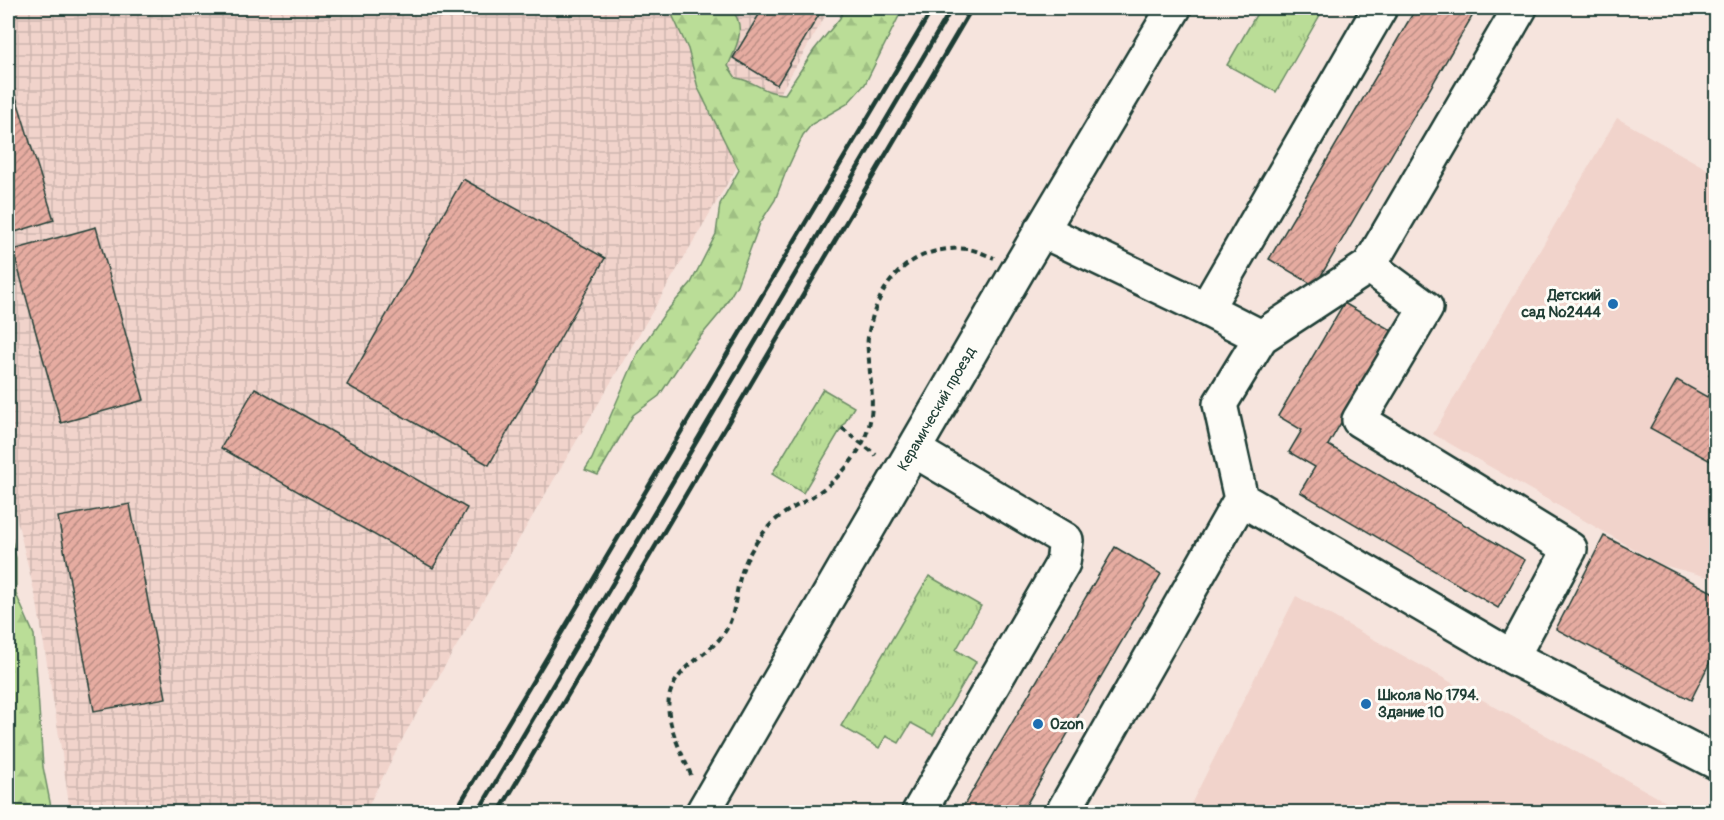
<svg xmlns="http://www.w3.org/2000/svg" width="1724" height="820" font-family="Pangolin,sans-serif">
<defs>
<pattern id="industrial-grid" width="8" height="8" patternUnits="userSpaceOnUse" patternTransform="scale(1.5)"><rect width="8" height="8" fill="#f1d3cb"/><path d="M0 4h8M4 0v8" fill="none" stroke="#ceb6af"/></pattern>
<pattern id="forest-firs" width="22" height="20" patternUnits="userSpaceOnUse" patternTransform="scale(1.5)"><rect width="22" height="20" fill="#badd97"/><path d="M5 1l3.5 6h-7zM16 11l3.5 6h-7z" fill="#9fbf83"/></pattern>
<pattern id="park-tufts" width="24" height="20" patternUnits="userSpaceOnUse" patternTransform="scale(1.5)"><rect width="24" height="20" fill="#badd97"/><path d="M3 7l-1-3M5 7V3M7 7l1-3M15 17l-1-3M17 17v-4M19 17l1-3" fill="none" stroke="#9fbf83"/></pattern>
<pattern id="building-hatch" width="6" height="6" patternUnits="userSpaceOnUse" patternTransform="scale(1.5)"><rect width="6" height="6" fill="#e6aca1"/><path d="M-1 1l2-2M0 6l6-6M5 7l2-2" fill="none" stroke="#ba8d84"/></pattern>
</defs>
<rect width="100%" height="100%" fill="#f6e4dd"/>
<filter id="ink" filterUnits="userSpaceOnUse"><feTurbulence type="fractalNoise" baseFrequency=".0167" numOctaves="2"/><feDisplacementMap in="SourceGraphic" scale="12" xChannelSelector="R" yChannelSelector="G"/><feConvolveMatrix kernelMatrix="1 2 1 2 8 2 1 2 1" color-interpolation-filters="sRGB"/></filter>
<g filter="url(#ink)">
<path fill="#f1d3cb" d="M1617 118 1716 174V579L1662 565 1433 434Z
M1296 596 1684 812H1187Z"/>
<path fill="url(#industrial-grid)" d="M8 8H830L405 734 365 812H70L62 754 37 603 8 483Z"/>
<path fill="url(#forest-firs)" stroke="#6c8d66" stroke-width="1.5" d="M669 8H731C747 28 737 45 728 66L736 78C757 81 763 94 785 94L814 50 840 18 844 8H903L865 84 847 104 812 124 803 135 785 174 775 200 760 223 737 285 721 312 690 349 659 396 633 415 598 475 585 470 592 459 638 352 665 313 691 283 716 234 720 204 739 170 698 88 688 49Z
M8 522 16 558V594L34 635 43 767 52 812H8Z"/>
<path fill="url(#park-tufts)" stroke="#6c8d66" stroke-width="1.5" d="M1260 8H1324L1276 92 1227 65Z
M823 389 854 407 803 493 772 474Z
M929 576 981 606 956 650 976 662 933 735 911 723 899 743 886 736 879 748 841 726Z"/>
<path fill="url(#building-hatch)" stroke="#1f3d34" stroke-width="1.5" d="M763 8H823L777 85 733 58Z
M1416 8H1477L1315 286 1269 259Z
M8 71 54 220 15 232 8 207Z
M463 179 605 258 489 465 347 385Z
M96 227 144 400 61 423 13 250Z
M1344 303 1394 332 1328 445 1525 560 1498 608 1300 492 1315 467 1289 452 1302 430 1278 416Z
M1716 360V379L1709 375Z
M1716 379V464L1650 428 1677 380 1707 397Z
M255 388 467 508 433 568 221 448Z
M130 504 166 698 94 711 58 517Z
M1604 536 1716 594V650L1691 700 1556 629Z
M1115 547 1161 574 1022 812H960Z"/>
<g fill="none" stroke-linecap="round" stroke-linejoin="round">
<defs>
<path id="minor" d="M1041 230 1206 309 1380 8
M1206 309 1261 337
M914 450 1066 540 1063 563 919 812
M1241 499 1512 657 1570 549 1359 420 1426 308 1369 266 1520 8
M1512 657 1716 762
M703 812 1018 270 1174 8
M1063 812 1241 499 1220 404 1261 337 1369 266"/>
</defs>
<use href="#minor" stroke="#1f3d34" stroke-width="38"/>
<path stroke="#1f3d34" stroke-width="4" stroke-dasharray="6 4.5" stroke-linecap="butt" d="M842 428 876 455
M691 775C682 753 665 723 669 698 675 665 711 656 726 630 735 615 735 598 739 582 744 560 756 540 771 524 783 512 799 505 813 496 833 484 851 465 862 444 877 414 871 391 869 360 868 353 867 345 868 337 876 284 910 244 968 249 976 250 986 255 994 258"/>
<use href="#minor" stroke="#fdfcf7" stroke-width="33"/>
<path stroke="#1f3d34" stroke-width="4.5" d="M455 812 933 8
M478 812 952 8
M499 812 972 8"/>
</g>
</g>
<g fill="#1f6fb2" stroke="#fdfcf7" stroke-width="2">
<circle cx="1613" cy="304" r="6"/>
<circle cx="1366" cy="704" r="6"/>
<circle cx="1038" cy="724" r="6"/>
</g>
<g text-anchor="middle" dominant-baseline="central" stroke-width="6" stroke-linejoin="round" paint-order="stroke">
<g font-size="15" font-weight="bold" fill="#1f3d34" stroke="#fdfcf7" text-anchor="start">
<text x="1601" y="295" text-anchor="end">Детский<tspan x="1601" dy="17">сад №2444</tspan></text>
<text x="1378" y="695">Школа № 1794.<tspan x="1378" dy="17">Здание 10</tspan></text>
<text x="1050" y="724">Ozon</text>
</g>
<g font-size="15" fill="#1f3d34" stroke="#fdfcf7">
<text transform="translate(937 409) rotate(-60)">Керамический проезд</text>
</g>
</g>
<rect width="1724" height="820" fill="none" stroke="#fdfcf7" stroke-width="30"/>
<rect x="15" y="15" width="1694" height="790" fill="none" stroke="#1f3d34" stroke-width="2" filter="url(#ink)"/>
</svg>
